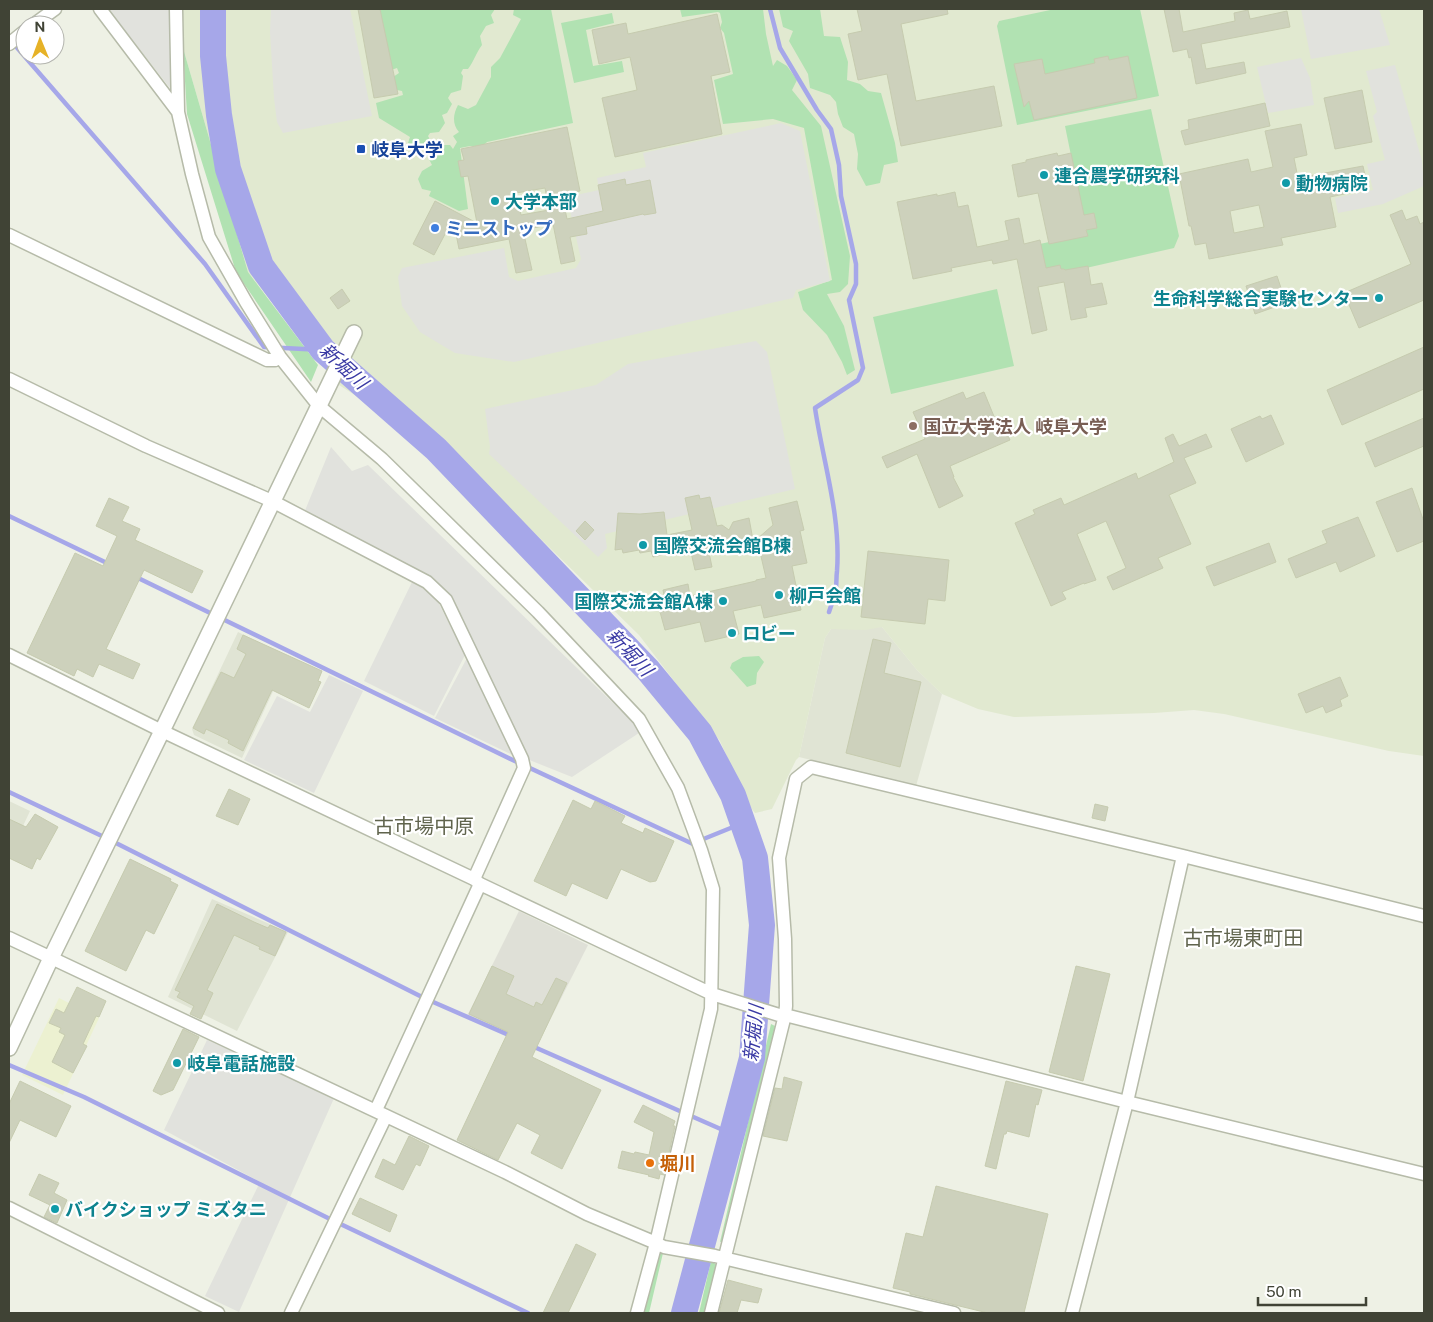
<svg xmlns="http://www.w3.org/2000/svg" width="1433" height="1322" font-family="'Public Sans','Noto Sans JP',sans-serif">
<rect width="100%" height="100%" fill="#eef1e5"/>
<path fill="#e0e4d4" d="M882 627 917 670 942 694 916 786 799 757 825 638 831 629Z
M238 632 289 657 242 758 194 735 192 729Z
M9 801 30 811 9 856Z
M212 899 288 932 237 1031 168 997Z"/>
<path fill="#ecf1d1" d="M59 998 99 1018 63 1095 22 1075Z"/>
<path fill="#dfe0d7" d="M519 911 588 945 535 1050 467 1016Z"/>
<path fill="#e1e9d0" d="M183 9H1424V756L1389 751 1224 714 1194 710 1154 713 1014 717 978 709 942 694 917 670 882 627 865 630 831 629 825 638 799 757 796 760 772 809 755 813 748 804 720 741 639 635 466 466 339 385 248 272 183 48Z"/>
<path fill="#b1e2b2" d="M378 9H495L491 15 494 23 486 26 480 36 482 45C476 53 474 61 468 69H463L461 73 463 76 461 90 451 93 448 98 452 104 447 113 442 115 445 123 439 132 430 133 428 136 432 143 420 151 408 143 410 137 379 118 376 103 403 95 402 91 392 89 390 79 399 73 397 68 391 70Z
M514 9H551L573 123 487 142 483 146H470L460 148 468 209 459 211 429 196 431 191 422 189 418 179 422 171 432 165 427 155 433 145H450L453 149 457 142 453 136 459 132C452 124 453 114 458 105L468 109 476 105 491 77V67L500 58 521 19 513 15Z
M680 9H763L766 34 773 66 777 60 787 66 797 80 792 90 821 126 850 256 848 284 840 292 827 294 844 326 855 370 847 375 842 362 827 335 803 310 798 292 832 280 804 128 773 119 723 124 714 80 733 74 724 33 720 28 722 22 720 13 718 12 682 17Z
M779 9H820L824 36 840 37 848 62 847 80 860 84 868 91 881 93 895 143 898 162 884 165 880 183 866 186 857 169 858 154 854 134 843 127 838 114 836 102 830 95 810 88 808 74 789 41 793 31 783 27Z
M1055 9H1140L1159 96 1017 125 997 26 999 21Z
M612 13 614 23 586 30 593 66 622 61 624 72 574 83 561 23Z
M183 48 248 272 318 365 311 382 236 272 187 114Z
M1151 109 1179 236 1174 248 1042 278 1035 245 1087 234 1065 126Z
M997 289 1014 366 891 394 873 317Z
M759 656 764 662 757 673 756 684 747 687 730 668 732 663 743 657Z
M771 1024 775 1026 724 1241 720 1242Z
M663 1253 649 1313H641L655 1254Z
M711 1261 717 1265 705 1313H699Z"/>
<path fill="#e1e2dd" d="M108 9H170L173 92Z
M271 9H350L372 116 283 133 277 122 274 98 270 32Z
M1301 9H1379L1390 45 1311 59Z
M1301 58 1310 78 1314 105 1268 113 1257 67Z
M1395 65 1422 161 1424 186 1383 204 1338 213 1335 198 1373 190 1367 164 1385 160 1373 116 1377 112 1366 71Z
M781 123 800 131 830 281 796 290 793 298 514 362 455 353 420 332 402 306 398 277 402 268 504 248 509 277 518 281 576 268 581 259 567 197 599 190 597 178 646 167 643 153Z
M756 341 767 352 795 489 605 534 607 548 598 557 489 454 490 447 485 409 596 385 628 364Z
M331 447 352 471 368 465 642 731 572 777 527 759 431 578 412 567 304 513Z
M413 580 433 592 465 655 434 716 364 681Z
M468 656 519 758 435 718Z
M329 675 363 691 314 793 244 760 277 696 310 712Z
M207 1040 335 1096 239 1312 205 1296 260 1182 164 1130Z"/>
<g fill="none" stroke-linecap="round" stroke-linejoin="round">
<path stroke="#a6a7e9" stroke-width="4.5" d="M770 9 780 48 817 110 831 129 839 165 841 196 856 264V284L849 300 863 368 858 380 815 408C823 462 841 515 837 571 836 578 837 587 835 594 833 600 831 606 829 612
M13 43 205 264 264 347 323 350
M9 516 109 564
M136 577 519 763 693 844 701 840 743 823
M9 792 104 837 424 998 511 1036
M532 1046 732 1134
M9 1065 84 1097 332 1220 528 1313"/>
<path stroke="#a6a7e9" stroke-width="26" d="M213 9V56L219 115 228 169 261 266 323 350 436 449 648 670 700 733 733 795 755 858 762 925 752 1058 684 1313"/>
</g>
<path fill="#cdd1bc" stroke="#c6cbaf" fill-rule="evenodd" d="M358 9H380L398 94 374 98Z
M857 9H947L948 14 901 24 916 101 994 86 1002 126 901 146 887 74 858 80 848 34 862 31Z
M1164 9H1179L1183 32 1235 21 1234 13 1248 10 1250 19 1287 11 1290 27 1201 44 1206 69 1244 62 1246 73 1196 84 1191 57 1189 58 1187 49 1173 52Z
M717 14 730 72 711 76 722 134 615 157 602 98 637 90 630 57 599 64 592 30 626 23 628 34Z
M1108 56 1109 60 1128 56 1137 98 1034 120 1029 101 1024 107 1014 64 1042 59 1045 74 1095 63 1094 59Z
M1362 90 1372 142 1335 149 1324 98Z
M1265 103 1270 126 1185 145 1181 131 1189 129 1188 120Z
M1301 124 1307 155 1294 158 1298 178 1363 166 1368 189 1330 197 1336 227 1281 238 1283 245 1209 259 1206 243 1195 245 1191 226H1189L1179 174 1248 159 1251 172 1273 167 1265 131ZM1259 205 1264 227 1234 233 1230 211Z
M567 127 580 191 562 195 567 219 603 211 598 185 625 179 626 185 650 180 656 213 644 215 643 214 586 227 587 234 570 237 575 261 561 264 553 224 523 230 532 270 516 273 509 239 459 249 453 219 434 255 413 244 435 201 477 223 468 176 461 177 458 161 464 160 461 149ZM545 188 549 210 521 215 516 193Z
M1057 153 1058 156 1071 153 1084 215 1094 213 1097 228 1086 230 1088 236 1049 244 1038 193 1018 197 1012 165 1026 162V160Z
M955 192 958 207 968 205 977 247 1009 240 1005 221 1019 218 1024 244 1040 240 1046 268 1060 265 1061 269H1064L1065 270 1088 266 1091 285 1102 283 1107 304 1085 308 1087 317 1071 320 1064 282 1038 287 1047 330 1032 334 1017 259 993 264 992 260 951 268 952 271 913 279 897 202 937 194V196Z
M1402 210 1406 220 1417 216 1420 224 1424 222V300L1359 328 1344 293 1411 264 1390 215Z
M1277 276 1286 303 1255 314 1246 286Z
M342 289 350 301 338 309 330 298Z
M1424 347V389L1342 425 1327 390Z
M963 392 966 399 984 392 1000 431 1005 429 1010 440 950 466 954 477H953L963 496 939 508 917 454 887 468 882 457 925 439 913 412Z
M1271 415 1284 444 1246 462 1231 429 1260 416 1262 419Z
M1424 418V446L1375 467 1365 443Z
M1173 434 1179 446 1206 434 1212 447 1184 458 1196 483 1169 495 1191 544 1158 558 1163 568 1113 590 1107 577 1126 568 1106 521 1077 534 1096 580 1084 584V583L1062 592 1066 599 1051 606 1015 523 1035 514 1033 510 1061 498 1064 505 1136 473 1138 479 1174 462 1165 438Z
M1412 488 1424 522V541L1397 552 1376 502Z
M699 495 700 499 710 497 717 526 722 525 729 530 733 522 749 518 753 540 708 548 712 567 695 570 690 548 653 557 651 551 640 553 639 550 623 553 622 549 615 550 618 513 640 514 664 512 667 535 692 530 685 498Z
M109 498 129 507 122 521 140 529 135 540 203 571 192 593 144 570 106 649 140 664 133 679 99 664 93 677 77 669 74 676 27 653 75 553 103 566 117 536 96 526Z
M797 501 804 530 800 531 807 563 792 566 801 610 764 618 761 605 733 611 739 634 705 642 700 622 665 630 660 612 667 610 663 590 688 584 690 596 756 581V580L766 578 757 539 773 525 769 508Z
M1358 517 1375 556 1340 572 1336 562 1296 578 1288 559 1327 543 1322 531Z
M585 521 594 530 585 540 576 531Z
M1269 543 1276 562 1214 586 1206 567Z
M868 551 949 560 945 601 928 599 925 624 861 617Z
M243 635 322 671 318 681 321 682 309 708 272 690 243 751 228 743 229 740 206 729 204 734 193 728 221 672 234 678 246 654 237 649Z
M873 639 891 643 884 673 921 682 900 767 846 753Z
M1340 677 1348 696 1340 700 1342 706 1326 713 1323 706 1306 713 1298 694Z
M229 789 250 799 238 825 216 816Z
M573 800 591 809 595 801 625 816 621 823 643 833 645 828 674 841 656 881 650 882 621 869 607 899 572 883 566 896 534 881Z
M1095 804 1108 807 1105 821 1092 818Z
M35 814 58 827 40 860 37 858 32 869 9 858V819L26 827Z
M130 859 171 879 170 881 178 885 154 934 146 930 126 971 85 951Z
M217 904 254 922 268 928 270 925 286 932 275 956 259 949 260 947 234 935 207 990 213 993 201 1019 190 1014 194 1006 177 997 180 992 175 990Z
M492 966 514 976 506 994 534 1007 536 1002 542 1005 556 978 567 983 532 1057 601 1090 562 1169 531 1153 540 1135 517 1123 498 1160 457 1140 508 1032 469 1014Z
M1076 966 1110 974 1083 1081 1049 1072Z
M77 987 106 1001 99 1017 96 1016 83 1044 87 1046 73 1073 52 1062 65 1035 59 1032 61 1028 49 1023 56 1009 64 1013Z
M183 1029 199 1037 173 1090 161 1095 153 1091Z
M784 1077 802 1082 787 1141 763 1136 775 1088 782 1089Z
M20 1081 71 1106 56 1137 20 1120 9 1143V1104Z
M1006 1081 1042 1090 1038 1105 1036 1104 1029 1137 1007 1131 1006 1134H1004L996 1169 985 1166Z
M643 1105 675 1121 673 1126H675L664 1175 660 1174 659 1179 648 1176 649 1175 618 1168 622 1151 634 1154 635 1152 649 1155 654 1132 634 1122Z
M409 1136 429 1146 420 1166 416 1164 403 1190 375 1177 383 1159 395 1165Z
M39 1174 59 1183 54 1193 67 1200 57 1223 44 1217 50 1205 29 1195Z
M936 1186 1048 1214 1024 1313H988L910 1294V1292L893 1288 906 1233 923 1237Z
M360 1198 397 1215 390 1232 352 1214Z
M576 1244 596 1254 568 1313H543Z
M728 1280 762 1289 758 1303 741 1300 737 1313H719Z"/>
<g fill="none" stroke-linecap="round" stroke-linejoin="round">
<defs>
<path id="minor" d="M100 9 178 112
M176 9 178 112 192 174 209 237 246 302 280 357 319 406 382 459 538 612 639 719 678 788 701 850 713 889 711 1009 656 1243 637 1313
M33 25 55 9
M9 44 25 31
M9 235 267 360H275L280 357
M9 379 146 446 272 501 427 582 446 600 522 759 524 768 474 879
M9 655 162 731 474 879 480 884 712 994 779 1015H785L1127 1102 1424 1174
M9 938 505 1172 587 1214 656 1243 664 1247 715 1256 954 1313
M376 1110 480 884
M9 1208 218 1313
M291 1313 386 1116
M711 1313 785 1015 786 1006 785 939 779 858 796 779 811 767 1183 856 1424 916
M1072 1313 1127 1102 1183 856"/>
<path id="tertiary" d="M9 1048 51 958 162 731 354 333"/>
</defs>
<use href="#minor" stroke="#b6bba9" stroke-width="15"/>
<use href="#tertiary" stroke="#b6bba9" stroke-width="18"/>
<use href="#minor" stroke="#fff" stroke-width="12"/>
<use href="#tertiary" stroke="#fff" stroke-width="15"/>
</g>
<rect fill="#1a4fb4" stroke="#fff" stroke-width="2" x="356" y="144" width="10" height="10" rx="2.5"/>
<g fill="#0f9aa8" stroke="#fff" stroke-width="2">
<circle cx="1044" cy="175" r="5"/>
<circle cx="1286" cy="183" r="5"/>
<circle cx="495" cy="201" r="5"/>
<circle cx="1379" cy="298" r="5"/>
<circle cx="643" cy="545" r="5"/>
<circle cx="779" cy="595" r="5"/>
<circle cx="723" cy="601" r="5"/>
<circle cx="732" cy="633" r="5"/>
<circle cx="177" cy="1063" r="5"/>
<circle cx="55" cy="1209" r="5"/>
</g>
<circle fill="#3f7fe0" stroke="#fff" stroke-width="2" cx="435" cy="228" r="5"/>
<circle fill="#8d6e63" stroke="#fff" stroke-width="2" cx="913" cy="426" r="5"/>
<circle fill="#e8710a" stroke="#fff" stroke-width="2" cx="650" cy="1163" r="5"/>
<g text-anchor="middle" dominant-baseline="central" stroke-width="4.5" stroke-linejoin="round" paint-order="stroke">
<g font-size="18" font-weight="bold" fill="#164399" stroke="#fff" text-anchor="start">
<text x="371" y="149">岐阜大学</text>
</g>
<g font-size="18" font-weight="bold" fill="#0d838f" stroke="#fff" text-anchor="start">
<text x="1054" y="175">連合農学研究科</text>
<text x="1296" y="183">動物病院</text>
<text x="505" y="201">大学本部</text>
<text x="1369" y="298" text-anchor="end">生命科学総合実験センター</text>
<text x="653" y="545">国際交流会館B棟</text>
<text x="789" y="595">柳戸会館</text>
<text x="713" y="601" text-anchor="end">国際交流会館A棟</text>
<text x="742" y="633">ロビー</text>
<text x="187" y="1063">岐阜電話施設</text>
<text x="65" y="1209">バイクショップ ミズタニ</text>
</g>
<g font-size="18" font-weight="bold" fill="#366cbe" stroke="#fff" text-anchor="start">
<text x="445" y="228">ミニストップ</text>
</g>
<g font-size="18" font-weight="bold" fill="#785e54" stroke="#fff" text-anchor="start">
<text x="923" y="426">国立大学法人 岐阜大学</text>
</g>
<g font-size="18" font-weight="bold" fill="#c56008" stroke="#fff" text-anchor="start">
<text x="660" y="1163">堀川</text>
</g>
<g font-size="19" font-style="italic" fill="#3939a4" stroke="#fff">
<text transform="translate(344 366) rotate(43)">新堀川</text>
<text transform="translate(630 652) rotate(47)">新堀川</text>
<text transform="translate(753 1033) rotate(-84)">新堀川</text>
</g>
<g font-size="20" fill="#60644d" stroke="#fff">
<text x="424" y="826">古市場中原</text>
<text x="1243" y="938">古市場東町田</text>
</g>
</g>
<rect width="1433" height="1322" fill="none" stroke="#404335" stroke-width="20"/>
<g transform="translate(40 40) rotate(359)"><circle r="24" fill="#ffffff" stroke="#b3b4ae"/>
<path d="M0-4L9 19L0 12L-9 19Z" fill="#e6b227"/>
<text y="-8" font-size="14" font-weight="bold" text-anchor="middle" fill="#404335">N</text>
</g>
<path d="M1258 1297v8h108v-8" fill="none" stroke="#404335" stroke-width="2.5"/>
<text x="1266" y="1297" font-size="15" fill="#404335" stroke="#ffffff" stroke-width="4" paint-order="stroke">50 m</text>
</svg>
